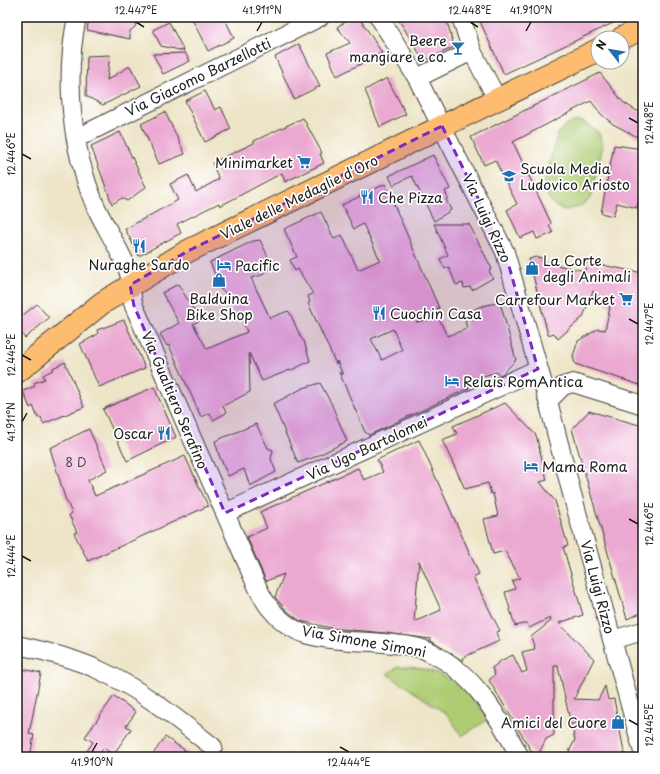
<svg xmlns="http://www.w3.org/2000/svg" width="660" height="774" font-family="'Playpen Sans',sans-serif">
<rect width="100%" height="100%" fill="#fff"/>
<filter id="ink" filterUnits="userSpaceOnUse"><feTurbulence type="fractalNoise" baseFrequency=".025" numOctaves="2"/><feDisplacementMap in="SourceGraphic" scale="8" xChannelSelector="R" yChannelSelector="G"/><feConvolveMatrix kernelMatrix="1 2 1 2 8 2 1 2 1" color-interpolation-filters="sRGB"/></filter>
<filter id="wash" filterUnits="userSpaceOnUse"><feTurbulence type="fractalNoise" baseFrequency=".012" numOctaves="4" result="noise"/><feDisplacementMap in="SourceGraphic" scale="16" xChannelSelector="R" yChannelSelector="G"/><feGaussianBlur stdDeviation="0.9" result="paint"/><feColorMatrix in="noise" values="0 0 0 0 0 0 0 0 0 0 0 0 0 0 0 0 0 1.4 0 .05"/><feComposite in="paint" operator="in"/></filter>
<g filter="url(#wash)">
<rect width="100%" height="100%" fill="#eee5c8"/>
<path fill="#afcc73" stroke="#667448" d="M577 121 584 122 599 133 603 146 590 199 579 207 565 210 555 206 551 201 547 195 544 185 557 135 564 126Z
M398 667C406 667 415 667 423 669 452 675 472 696 489 719L462 736 447 714 387 674Z"/>
<g id="blocks">
<path fill="#eba9d1" fill-rule="evenodd" d="M89 17H139L135 27 130 31V39L87 30Z
M191 17H224L234 38 208 51Z
M354 17H359L382 53 337 76 327 53 350 43 337 27Z
M397 17H446L454 47 424 61Z
M478 17H626L504 74Z
M169 22 184 51 161 46 153 30Z
M299 44 320 86 294 99 275 57Z
M185 53 190 61 163 74 153 54Z
M110 55 107 80 130 66 141 86 103 105 86 96 87 56Z
M600 73 623 102 635 110 643 113V140L613 124 601 114 591 101 513 142 551 223 549 226 553 233 537 239 534 232 520 238 507 210 517 204 495 160 484 165 471 137Z
M387 78 406 114 380 127 365 90Z
M205 91 215 110 221 107 231 129 205 142 185 101Z
M165 112 185 154 159 164 141 124Z
M303 118 322 153 320 154 324 163 285 182 282 173 220 206 219 203 177 224 181 233 139 256 125 229 178 200 170 184 188 175 196 192 219 179 212 163 254 143V141Z
M120 132 146 187 127 201 122 198 112 204 91 146Z
M614 145 643 149V185L637 208 617 203 613 216 601 213Z
M433 155 450 189 445 191 448 198 446 199 451 210 434 221 412 176 393 185 389 176Z
M385 184 439 308 416 322 438 317 447 336 467 329 464 315 479 307 500 302 516 360 502 374 499 375 497 372 466 381 469 388 369 435 365 432 339 372 343 375 337 361 336 364 308 303 310 302 308 296 313 294 298 269 295 271 290 260 297 257 284 229 321 212 334 239 342 235 358 270 380 260 363 224 354 229 342 205ZM393 329 402 350 382 360 371 339Z
M434 224H469L492 269 489 271 493 278 472 290 470 287 464 288 463 283 456 285 449 267 445 269 440 259 448 255Z
M260 240 273 267 267 270 262 275 251 278 270 318 288 311 290 313 301 338 304 341 310 361 290 371V370L262 381 249 353 250 392 223 406 226 413 213 420 210 413 201 417 169 345 167 346 160 334 179 323 162 293 178 284 200 320 193 324 207 349 247 332 239 311 234 313 225 299 231 296 221 290 210 262 253 241Z
M536 257 542 258V262L585 271 586 262 643 273V386L575 364 573 356 578 341 598 329 605 330 610 307 593 291 583 317 558 339 554 333 548 335 529 259Z
M37 304 49 318 25 338 17 329V320Z
M124 320 145 368 99 387 80 344 98 334 97 330Z
M65 362 84 407 43 424 41 417 38 418 33 406 30 408 23 391 35 386 34 383 45 379 43 375 53 370V368Z
M320 383 331 403 347 441 315 457 298 463 273 404 303 388Z
M154 387 176 437 127 461 103 409Z
M505 403 536 435 547 480 540 482 555 501 568 546 563 547 583 615 559 623 594 659 574 699 598 700 605 686 608 700 614 699 625 757H566L575 740 573 732 579 721 571 725 558 666H554V735L546 739 537 757H535L489 680 495 675 492 668 502 660 513 655 522 673 527 671 522 652 535 649 531 637 551 621 550 618 529 628 527 623 515 626 505 592 515 589 512 581 520 578 505 551 493 554 484 519 498 516 493 493 491 494 488 483 465 489 442 440 457 434 453 426Z
M589 411 643 426V612L627 619 572 429Z
M256 424 268 448 273 450 271 459 276 472 250 486 244 469 228 476 219 455 215 441Z
M89 429 107 470 88 480 95 496 185 456 208 506 88 561 74 533 77 532 69 515 72 513 65 498 50 448Z
M419 440 479 574 473 577 500 631 496 632 499 641 464 657 463 661 431 641V639L385 633 331 628 300 621 286 610 275 597 284 574 266 581 247 537 267 528 260 512 358 468 364 480 383 472 377 460ZM419 561 441 610 414 622Z
M17 668 41 673 29 734 34 735 30 757H17Z
M114 696 136 712 126 726 131 729 113 755 104 748 96 757 87 751 93 742 85 737Z
M165 737 195 757H151Z"/>
</g>
</g>
<g filter="url(#ink)">
<use href="#blocks" fill-opacity="0" stroke="#3c3a36" stroke-width="1"/>
<g fill="none" stroke-linecap="round" stroke-linejoin="round">
<defs>
<path id="minor" d="M77 17C64 79 71 147 95 205 105 227 119 248 128 270 132 282 130 294 134 306L246 561C253 577 259 594 269 607 277 617 288 627 300 632 321 641 360 641 384 643 400 645 417 645 431 653 474 673 498 716 520 757
M379 17 417 78 505 252 548 401 572 494 643 752
M461 17 472 51 497 99
M417 78 472 51
M77 138 320 17
M548 401 563 386 573 383 643 405
M225 513 538 369
M612 640 643 631
M17 645C45 651 73 658 99 670 141 689 177 719 213 747"/>
<path id="major" d="M622 38 643 28
M17 372 102 303 188 251 598 50"/>
</defs>
<use href="#minor" stroke="#3c3a36" stroke-width="20"/>
<use href="#major" stroke="#3c3a36" stroke-width="24"/>
<use href="#minor" stroke="#fff" stroke-width="18"/>
<use href="#major" stroke="#fdbc70" stroke-width="22"/>
</g>
</g>
<path fill="#7b2cbf" fill-opacity="0.2" stroke="#7b2cbf" stroke-width="3" stroke-dasharray="8 5" stroke-linejoin="round" d="M442 126 505 252 538 369 225 513 134 306 130 285 188 251Z"/>
<path fill="none" stroke="#1c1c1c" stroke-width="1.5" d="M136 22 144 27M470 22 478 27M257 31 262 22M526 31 531 22M629 118 638 123M22 154 31 159M629 319 638 324M22 355 31 360M22 422 27 413M629 519 638 524M22 556 31 561M629 720 638 725M340 747 349 752M92 752 97 743"/>
<defs>
<symbol id="bar-bare" viewBox="-9 -9 18 18"><path d="M-6-5H6L.8 .8V4.5H3.5V6h-7V4.5H-.8V.8Z" fill="#1f6fb2" stroke="#fff" stroke-width="2.5" paint-order="stroke"/></symbol>
<symbol id="supermarket-bare" viewBox="-9 -9 18 18"><path d="M-6-5.5h2.5l.6 2H6L4.5 2H-2.5L-4.4-4H-6ZM-1.5 3.2a1.3 1.3 0 1 0 .1 0ZM3 3.2a1.3 1.3 0 1 0 .1 0Z" fill="#1f6fb2" stroke="#fff" stroke-width="2.5" paint-order="stroke"/></symbol>
<symbol id="school-bare" viewBox="-9 -9 18 18"><path d="M0-5L7-2L0 1L-7-2ZM-4 1L0 2.5L4 1V4Q0 6-4 4Z" fill="#1f6fb2" stroke="#fff" stroke-width="2.5" paint-order="stroke"/></symbol>
<symbol id="restaurant-bare" viewBox="-9 -9 18 18"><path d="M-5-6h1v4h1v-4h1v4h1v-4h1v5L-1.5 .5V6h-2V.5L-5-1ZM5-6V6H3V1.5H1.5Q1.5-4 5-6Z" fill="#1f6fb2" stroke="#fff" stroke-width="2.5" paint-order="stroke"/></symbol>
<symbol id="hotel-bare" viewBox="-9 -9 18 18"><path d="M-6-4.5h1.5V1H6V5H4.5V3h-9V5H-6ZM-4 0a1.8 1.8 0 1 1 3.6 0ZM.5 0V-2.5h3Q6-2.5 6 0Z" fill="#1f6fb2" stroke="#fff" stroke-width="2.5" paint-order="stroke"/></symbol>
<symbol id="shop-bare" viewBox="-9 -9 18 18"><path d="M-5-2.5h2.3a2.7 3.5 0 0 1 5.4 0H5L5.5 6h-11ZM-1.5-2.5h3a1.5 2.3 0 0 0-3 0Z" fill="#1f6fb2" stroke="#fff" stroke-width="2.5" paint-order="stroke"/></symbol>
</defs>
<g fill-rule="evenodd">
<use href="#bar-bare" x="448" y="38" width="20" height="20"/>
<use href="#supermarket-bare" x="294" y="152" width="20" height="20"/>
<use href="#school-bare" x="499" y="166" width="20" height="20"/>
<use href="#restaurant-bare" x="357" y="187" width="20" height="20"/>
<use href="#restaurant-bare" x="129" y="236" width="20" height="20"/>
<use href="#hotel-bare" x="214" y="255" width="20" height="20"/>
<use href="#shop-bare" x="522" y="258" width="20" height="20"/>
<use href="#shop-bare" x="209" y="270" width="20" height="20"/>
<use href="#supermarket-bare" x="616" y="289" width="20" height="20"/>
<use href="#restaurant-bare" x="369" y="303" width="20" height="20"/>
<use href="#hotel-bare" x="442" y="371" width="20" height="20"/>
<use href="#restaurant-bare" x="154" y="423" width="20" height="20"/>
<use href="#hotel-bare" x="521" y="456" width="20" height="20"/>
<use href="#shop-bare" x="608" y="712" width="20" height="20"/>
</g>
<g text-anchor="middle" dominant-baseline="central" stroke-width="3.5" stroke-linejoin="round" paint-order="stroke">
<g font-size="12" fill="#503f49">
<text x="76" y="462">8 D</text>
</g>
<g font-size="14" fill="#1c1c1c" stroke="#fff" text-anchor="start">
<text x="447" y="40" text-anchor="end">Beere<tspan x="447" dy="16">mangiare e co.</tspan></text>
<text x="293" y="162" text-anchor="end">Minimarket</text>
<text x="520" y="168">Scuola Media<tspan x="520" dy="16">Ludovico Ariosto</tspan></text>
<text x="378" y="197">Che Pizza</text>
<text x="543" y="260">La Corte<tspan x="543" dy="16">degli Animali</tspan></text>
<text x="139" y="264" text-anchor="middle">Nuraghe Sardo</text>
<text x="235" y="265">Pacific</text>
<text x="219" y="298" text-anchor="middle">Balduina<tspan x="219" dy="16">Bike Shop</tspan></text>
<text x="615" y="299" text-anchor="end">Carrefour Market</text>
<text x="390" y="313">Cuochin Casa</text>
<text x="463" y="381">Relais RomAntica</text>
<text x="153" y="433" text-anchor="end">Oscar</text>
<text x="542" y="466">Mama Roma</text>
<text x="607" y="722" text-anchor="end">Amici del Cuore</text>
</g>
<g font-size="14" fill="#1c1c1c" stroke="#fff">
<text transform="translate(198 77) rotate(-26)">Via Giacomo Barzellotti</text>
<text transform="translate(299 197) rotate(-26)">Viale delle Medaglie d'Oro</text>
<text transform="translate(487 218) rotate(65)">Via Luigi Rizzo</text>
<text transform="translate(175 400) rotate(67)">Via Gualtiero Serafino</text>
<text transform="translate(367 448) rotate(-25)">Via Ugo Bartolomei</text>
<text transform="translate(598 587) rotate(75)">Via Luigi Rizzo</text>
<text transform="translate(364 641) rotate(10)">Via Simone Simoni</text>
</g>
</g>
<rect width="660" height="774" fill="none" stroke="#fff" stroke-width="44"/>
<g transform="translate(610 50) rotate(301)"><circle r="19" fill="#ffffff" stroke="#a4a4a4"/>
<path d="M0-3L7 15L0 10L-7 15Z" fill="#1f6fb2"/>
<text y="-6" font-size="11" font-weight="bold" text-anchor="middle" fill="#1c1c1c">N</text>
</g>
<rect x="22" y="22" width="616" height="730" fill="none" stroke="#1c1c1c" stroke-width="1.5"/>
<g font-size="10" text-anchor="middle" fill="#1c1c1c">
<text x="136" y="14">12.447°E</text>
<text x="262" y="14">41.911°N</text>
<text x="470" y="14">12.448°E</text>
<text x="531" y="14">41.910°N</text>
<text transform="translate(649 123) rotate(-90)" y="4">12.448°E</text>
<text transform="translate(11 154) rotate(-90)" y="4">12.446°E</text>
<text transform="translate(649 324) rotate(-90)" y="4">12.447°E</text>
<text transform="translate(11 355) rotate(-90)" y="4">12.445°E</text>
<text transform="translate(11 422) rotate(-90)" y="4">41.911°N</text>
<text transform="translate(649 524) rotate(-90)" y="4">12.446°E</text>
<text transform="translate(11 556) rotate(-90)" y="4">12.444°E</text>
<text transform="translate(649 725) rotate(-90)" y="4">12.445°E</text>
<text x="92" y="766">41.910°N</text>
<text x="349" y="766">12.444°E</text>
</g>
</svg>
